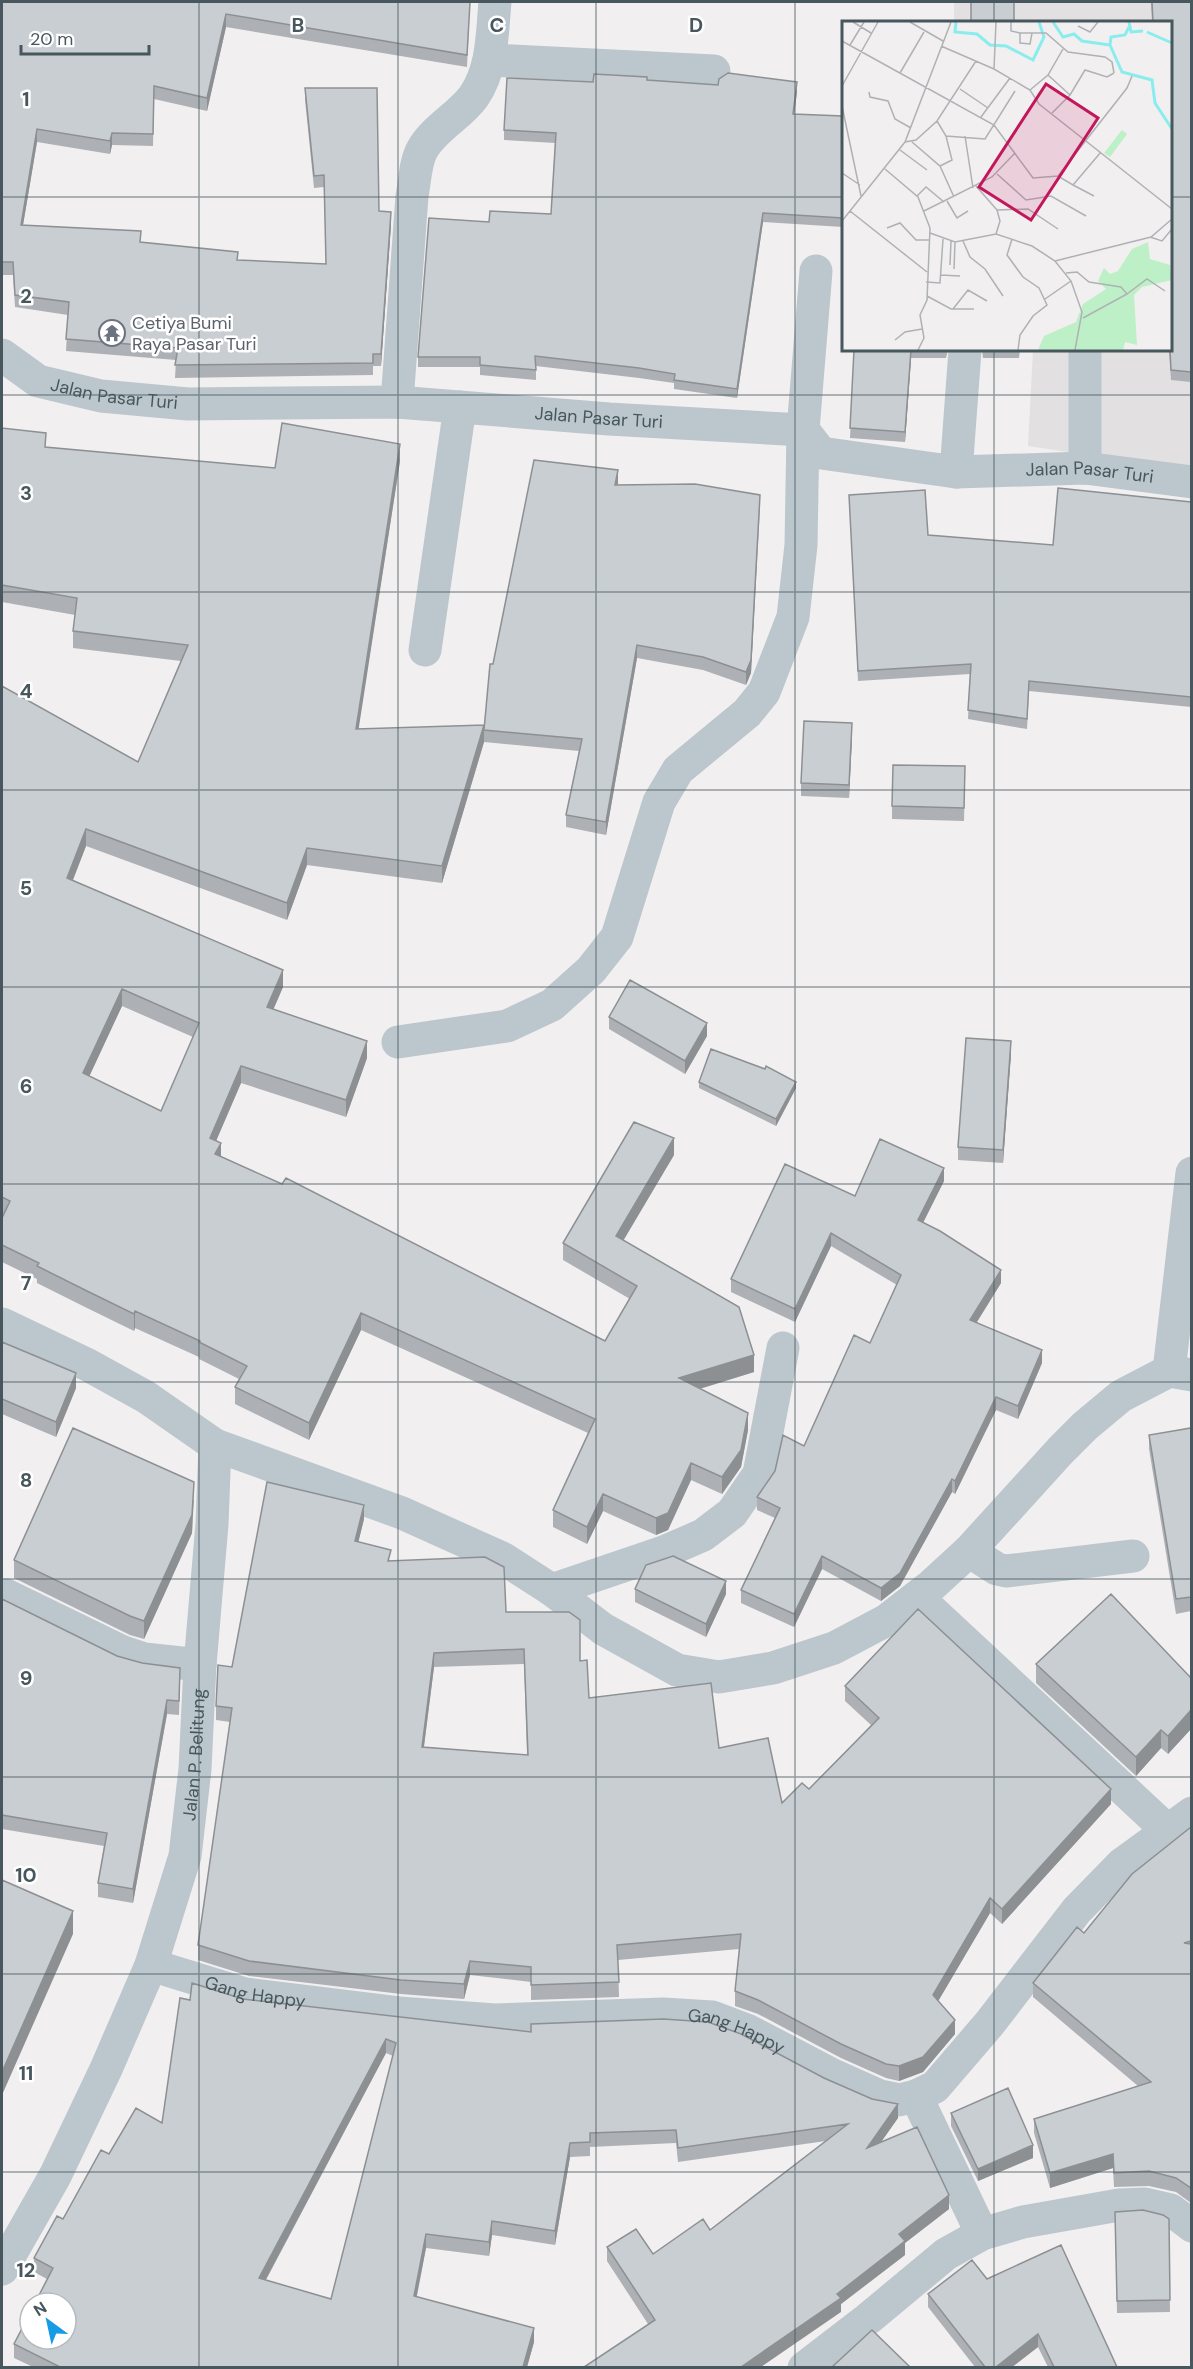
<svg xmlns="http://www.w3.org/2000/svg" width="1193" height="2369" font-family="'DM Sans',sans-serif">
<rect width="100%" height="100%" fill="#f2eff0"/>
<path fill="#e3e0e2" d="M954 2H1191V471L1028 446 1033 350H1170V22H954Z"/>
<g fill="none" stroke-linecap="round" stroke-linejoin="round">
<g stroke="#bbc7cd" stroke-width="33">
<path d="M490 60 714 71"/>
<path id="s1" d="M2 355 38 381 101 396 188 404 397 402 609 419 803 430 821 453 956 472 1085 468 1192 482"/>
<path d="M397 402 412 196C415 181 415 163 422 150 434 128 460 116 474 96 493 68 492 34 495 2"/>
<path d="M1085 468V350"/>
<path d="M956 472 965 350"/>
<path d="M425 650 460 407"/>
<path d="M398 1042 507 1026 552 1005 591 970 617 937 659 802 678 770 747 713 764 692 793 617 801 545 803 430 816 271"/>
<path d="M2 1324 88 1365 146 1397 215 1445 402 1513 504 1559 552 1590 603 1629 677 1670 719 1677 773 1668 834 1648 887 1620 932 1585 969 1551 1061 1450 1085 1426 1121 1396 1169 1371 1192 1375"/>
<path d="M1169 1371 1192 1173"/>
<path d="M969 1551 997 1569 1006 1571 1133 1556"/>
<path d="M552 1590 664 1552 703 1535 732 1513 759 1474 783 1348"/>
<path d="M6 1595 123 1652 144 1659 200 1665"/>
<path d="M917 1597 1167 1830"/>
<path id="s2" d="M151 1965 245 1994 399 2013 495 2020 663 2014 712 2017 749 2031 833 2075 880 2096 899 2100 916 2096 935 2087 989 2024 1077 1910 1122 1864 1192 1813"/>
<path d="M916 2096 982 2234"/>
<path id="s3" d="M2 2269 55 2176 106 2069 151 1965 185 1856 195 1769 200 1665 212 1524 215 1445"/>
<path d="M804 2368 869 2318 946 2254 982 2234 1023 2222 1119 2205 1145 2204 1171 2210 1192 2226"/>
</g>
</g>
<path fill="#adb1b5" fill-rule="evenodd" d="M2 2H470L467 67 226 27 207 111 154 99 153 146 112 145 110 154 37 142 23 225 141 242 238 260 326 264 324 187 314 188 305 100V88L379 211 391 225 381 366H373V375L175 378 176 360 66 351 68 315 15 307 13 275H2Z
M1151 2H1191V382L1171 380 1169 350H1170V22H1152Z
M647 80 797 92 794 115 843 116V227L763 222 737 398 674 389V383L639 378 536 366V380L480 375V367H418V357L489 222 551 214 555 143 504 140V130L593 82Z
M854 350H948L946 358H911L905 442 850 438Z
M982 350H1020L1019 358H983Z
M2 428 46 447 275 468 400 461 358 729 484 725 493 664 618 483V485L760 508 751 673 746 685 703 670 637 658 606 835 566 827V815L579 751 484 742 442 883 307 865 287 920 86 846 73 880 283 987 273 1010 367 1058 346 1117 241 1083 216 1141 221 1156 605 1341 630 1299 563 1260V1243L674 1155 623 1240 754 1372 700 1389 748 1430 741 1467 722 1494 691 1480 668 1530 656 1535 603 1511 587 1544 553 1527V1510L588 1433 361 1330 309 1440 235 1404V1387L239 1379 199 1359V1357L135 1328 134 1331 87 1308 37 1283V1279L2 1262V1218L3 1214H2V686L138 762 181 661 73 648V631L75 615 2 602ZM122 1006 193 1037 161 1111 89 1076Z
M849 495 928 535 1053 545 1191 502V707L1029 691 1027 729 968 719 970 674 858 681Z
M852 736 849 798 801 796V783Z
M965 779 964 821 892 819V806Z
M609 1017 707 1036 685 1074 609 1029Z
M1011 1054 1003 1163 958 1160V1147Z
M699 1082 796 1088 776 1126 699 1088Z
M944 1181 923 1222 1001 1283 977 1322 1042 1363 1018 1419 996 1410 955 1494 952 1492 900 1586 881 1601 822 1569 794 1627 741 1603V1590L775 1518 757 1510V1497L804 1446 870 1343 897 1285 831 1246 795 1322 731 1292V1279L855 1196Z
M2 1342 76 1388 56 1437 2 1414Z
M1191 1428V1611L1176 1614 1149 1449V1435Z
M194 1500 192 1533 144 1639 130 1635 14 1578V1560Z
M364 1519 358 1542 391 1561 506 1612 580 1661 589 1698 719 1748 782 1803 809 1789 871 1725 845 1701V1686L1111 1804 1002 1924 990 1913 938 2001 955 2034 923 2072 899 2081 886 2078 841 2058 758 2014 735 2006V1991L739 1949 618 1960 619 1997 531 2000V1982L470 1975 464 1999 401 1994 249 1976 198 1960V1945L230 1722 216 1720V1706L232 1667ZM524 1664 527 1755 424 1747 434 1667Z
M635 1589 726 1594 706 1637 635 1602Z
M2 1599 117 1656 142 1663 180 1682 179 1715 167 1714 133 1903 98 1897V1883L104 1846 2 1829Z
M1036 1664 1191 1678V1729L1168 1754 1161 1748 1136 1776 1036 1683Z
M1191 1827V2203L1176 2192 1149 2186 1114 2187 1113 2168 1050 2188 1034 2133V2119L1138 2086 1033 1997V1983Z
M243 1999 898 2118 881 2142 949 2209 905 2243V2255L841 2304V2312L648 2324 607 2261V2247L653 2254 710 2230 826 2141 678 2162 676 2143 590 2147V2156L570 2157 555 2245 492 2235 489 2256 426 2248 417 2296 534 2342 527 2367H33L14 2358V2344L47 2279 34 2272V2258L109 2154 162 2123 190 2000ZM386 2053 393 2056 331 2299 266 2280Z
M951 2113 1033 2158 978 2181 951 2126Z
M1115 2212 1169 2219 1170 2312 1117 2313Z
M987 2279 1117 2367H1048L1038 2347 1012 2367H975L928 2307V2294Z"/>
<path fill="#8d9093" d="M226 14V27L207 111V98Z
M797 82V92L793 124V114Z
M37 129V142L21 237V225Z
M112 133V145L110 154V141Z
M391 212V225L381 366V354Z
M763 213V222L737 398V389Z
M911 350V358L905 442V432Z
M400 444V461L356 746V729Z
M618 470V483L615 498V485Z
M760 495 751 673 746 685V672Z
M637 645V658L606 835V822Z
M852 723V736L849 798V785Z
M484 725V742L442 883V866Z
M86 829V846L67 895V878Z
M307 848V865L287 920V903Z
M283 970V987L267 1024V1007Z
M122 989V1006L83 1090V1073Z
M707 1023V1036L685 1074V1061Z
M367 1041V1058L346 1117V1100Z
M1011 1041V1054L1003 1163V1150Z
M241 1066V1083L210 1155V1138Z
M796 1082V1088L776 1126V1119Z
M674 1138V1155L616 1253V1236Z
M221 1143V1160L215 1154Z
M944 1168V1181L918 1233V1220Z
M831 1233V1246L795 1322V1309Z
M1001 1270V1283L970 1333V1320Z
M135 1311V1328L134 1331V1314Z
M361 1313V1330L309 1440V1423Z
M1042 1350V1363L1018 1419V1406Z
M754 1355V1372L679 1395V1378Z
M76 1373V1388L56 1437V1422Z
M996 1397V1410L955 1494V1481Z
M748 1413V1430L741 1467 722 1494V1477Z
M691 1463V1480L668 1530 656 1535V1518Z
M952 1479V1492L900 1586 881 1601V1588Z
M194 1482 192 1533 144 1639V1621Z
M603 1494V1511L587 1544V1527Z
M364 1505V1519L355 1556V1541Z
M822 1556V1569L794 1627V1614Z
M726 1581V1594L706 1637V1624Z
M434 1653V1667L422 1761V1747Z
M167 1700V1714L133 1903V1889Z
M1191 1710V1729L1168 1754V1736Z
M1161 1730V1748L1136 1776V1757Z
M1111 1789V1804L1002 1924V1909Z
M990 1898V1913L933 2010V1995Z
M73 1911V1934L2 2095V2072Z
M470 1961V1975L464 1999V1984Z
M955 2020V2034L923 2072 899 2081V2066Z
M386 2039V2053L259 2292V2278Z
M898 2104V2118L867 2162V2148Z
M570 2143V2157L555 2245V2231Z
M1033 2145V2158L978 2181V2169Z
M1113 2154V2168L1050 2188V2173Z
M949 2195V2209L905 2243V2255L841 2304V2312L761 2367H741L899 2234Z
M492 2221V2235L489 2256V2242Z
M426 2234V2248L414 2309V2296Z
M534 2328V2342L527 2367H523Z
M1038 2334V2347L1012 2367H996Z"/>
<path fill="#c9ced2" stroke="#8d9093" stroke-width="1.5" fill-rule="evenodd" d="M2 2H470L467 55 226 14 207 98 154 86 153 134 112 133 110 141 37 129 21 225 141 231 140 242 238 252 237 260 326 264 324 175 314 176 305 88H377L379 211 391 212 381 354H373V363L175 365 178 348 66 339 69 302 15 295 13 262H2Z
M971 2H1014V22H971Z
M1152 2H1191V372L1171 370 1170 350V22H1153Z
M728 73 797 82 793 114 843 116V218L763 213 737 389 674 380 675 374 639 368 535 356 536 370 480 365V357H418L429 218 489 222 490 211 551 214 556 133 504 130 507 78 593 82 594 74 647 77V80L718 85 719 79Z
M854 350H911L905 432 850 428Z
M282 423 400 444 356 729 484 725 442 866 307 848 287 903 86 829 67 878 283 970 267 1007 367 1041 346 1100 241 1066 210 1138 221 1143 215 1154 282 1184 286 1178 605 1341 637 1286 563 1243 634 1122 674 1138 616 1236 739 1307 754 1355 679 1378 748 1413 741 1450 722 1477 691 1463 668 1513 656 1518 603 1494 587 1527 553 1510 595 1419 361 1313 309 1423 235 1387 247 1366 199 1342 200 1341 135 1311 134 1314 87 1291 37 1266 39 1263 2 1245V1218L10 1201 2 1197V686L138 762 188 645 73 631 77 598 2 585V428L46 433 45 447 275 468ZM122 989 199 1023 161 1111 83 1073Z
M534 460 618 470 615 485 695 484 760 495 751 660 746 672 703 657 637 645 606 822 566 815 582 739 484 730 490 664H493Z
M1058 488 1191 502V697L1029 681 1027 719 968 710 971 664 858 671 849 495 925 490 928 535 1053 545Z
M804 721 852 723 849 785 801 783Z
M893 765 965 766 964 808 892 806Z
M630 980 707 1023 685 1061 609 1017Z
M966 1038 1011 1041 1003 1150 958 1147Z
M711 1049 765 1069 766 1066 796 1082 776 1119 699 1082Z
M880 1139 944 1168 918 1220 940 1231 1001 1270 970 1320 1042 1350 1018 1406 996 1397 955 1481 952 1479 900 1573 881 1588 822 1556 794 1614 741 1590 780 1508 757 1497 775 1471 783 1435 804 1446 854 1335 870 1343 901 1275 831 1233 795 1309 731 1279 785 1164 855 1196Z
M2 1342 76 1373 56 1422 2 1399Z
M73 1428 194 1482 192 1515 144 1621 130 1616 14 1560Z
M1191 1428V1597L1176 1599 1149 1435Z
M267 1482 364 1505 355 1541 391 1550 388 1561 485 1557 504 1567 506 1612H569L580 1620V1661L587 1660 589 1698 711 1683 719 1748 768 1738 782 1803 802 1783 809 1789 879 1718 845 1686 918 1609 1111 1789 1002 1909 990 1898 933 1995 955 2020 923 2057 899 2066 886 2064 841 2044 758 2000 735 1991 741 1934 617 1945 619 1982 531 1985V1967L470 1961 464 1984 401 1980 249 1961 198 1945 232 1708 216 1706 218 1665 232 1667ZM524 1649 528 1755 422 1747 434 1653Z
M673 1556 726 1581 706 1624 635 1589 646 1565Z
M1111 1594 1191 1678V1710L1168 1736 1161 1730 1136 1757 1036 1664Z
M2 1599 117 1656 142 1663 180 1668 179 1701 167 1700 133 1889 98 1883 107 1833 2 1815Z
M1191 1827V1941L1184 1943 1191 1944V2188L1176 2178 1149 2171 1114 2173 1113 2154 1050 2173 1034 2119 1151 2082 1033 1983 1077 1927 1084 1933 1132 1874Z
M2 1880 73 1911 2 2072Z
M192 1983 243 1999 531 2032V2024L663 2019 708 2022 741 2034 824 2078 872 2099 898 2104 867 2148 917 2127 949 2195 899 2234 905 2241 837 2294 841 2298 741 2367H584L655 2320 607 2247 636 2229 653 2254 703 2219 710 2230 848 2124 678 2148 676 2130 590 2133V2142L570 2143 555 2231 492 2221 489 2242 426 2234 414 2296 534 2328 523 2367H60L14 2344 30 2313V2339H66V2303H35L53 2268 34 2258 57 2216 63 2219 101 2150 109 2154 136 2108 162 2123 180 1998 190 2000ZM386 2039 396 2043 331 2299 259 2278Z
M1008 2088 1033 2145 978 2169 951 2113Z
M1143 2210 1163 2215 1169 2219 1170 2300 1117 2301 1115 2212Z
M1061 2245 1117 2367H1054L1038 2334 996 2367H985L928 2294 972 2260 987 2279Z
M872 2330 910 2367H832Z"/>
<path fill="none" stroke="#47575d" stroke-width="1.5" stroke-opacity="0.55" d="M199 2V2368M398 2V2368M596 2V2368M795 2V2368M994 2V22M2 197H844M1170 197H1192M994 350V2368M2 395H1192M2 592H1192M2 790H1192M2 987H1192M2 1184H1192M2 1382H1192M2 1579H1192M2 1777H1192M2 1974H1192M2 2172H1192"/>
<defs>
<symbol id="temple-ring" viewBox="-11 -11 22 22"><circle r="9.5" fill="#fff" stroke="#6b7280" stroke-width="1.5"/><path d="M0-6L5-2H3V0L6.5 2.5H4V6H1.5V3h-3V6H-4V2.5H-6.5L-3 0V-2H-5Z" fill="#6b7280"/></symbol>
</defs>
<g fill-rule="evenodd">
<use href="#temple-ring" x="97" y="318" width="30" height="30"/>
</g>
<g text-anchor="middle" dominant-baseline="central" stroke-width="5" stroke-linejoin="round" paint-order="stroke">
<g font-size="18" fill="#5b616d" stroke="#fff" text-anchor="start">
<text x="132" y="323">Cetiya Bumi<tspan x="132" dy="21">Raya Pasar Turi</tspan></text>
</g>
<g font-size="18" fill="#47575d" stroke="#fff">
<text stroke="none"><textPath href="#s1" startOffset="122">Jalan Pasar Turi</textPath></text>
<text stroke="none"><textPath href="#s1" startOffset="608">Jalan Pasar Turi</textPath></text>
<text stroke="none"><textPath href="#s1" startOffset="1112">Jalan Pasar Turi</textPath></text>
<text stroke="none"><textPath href="#s3" startOffset="555">Jalan P. Belitung</textPath></text>
<text stroke="none"><textPath href="#s2" startOffset="108">Gang Happy</textPath></text>
<text stroke="none"><textPath href="#s2" startOffset="594">Gang Happy</textPath></text>
</g>
</g>
<g transform="translate(842 21)">
<rect width="330" height="330" fill="#f2eff0"/>
<path d="M280 109 285 113 268 136 262 132ZM306 221 308 238 328 244 330 259 300 266 292 274 295 324 283 321 281 329H196L202 315 234 301 241 283 264 268 256 260 262 247 268 253 276 250 290 228Z" fill="#bdf0c7"/>
<path fill="none" stroke="#8aeded" stroke-width="3" d="M114 1 113 11 135 13 148 24 164 25 191 39 202 16 197 1M211 1 221 16 232 13 240 20 268 24 280 51 310 59 313 82 330 108M287 1 289 11 301 10M305 11 330 22M268 24 269 16 283 14 287 6"/>
<path fill="none" stroke="#aeb2b5" stroke-width="1.5" d="M11 1 29 12M68 1 101 20M169 1V10L178 12V22L188 23 190 12M236 5 248 11 256 1M178 12H204L226 31 263 36 270 41 272 52M0 20 152 104 191 157 216 155 231 164 259 131M8 24 22 1M99 25 152 48 188 69 197 83 330 188M152 48 154 1M58 52 82 11M206 54 228 74 210 92M0 65 36 1M118 68 146 87M188 69 206 54 221 28M27 71 28 76 46 80 53 98 69 107M228 74 243 49 265 56 272 52M0 85 19 175M139 96 168 57M104 115 143 118 173 70M123 115 131 167M63 121 74 119 95 100 134 40M70 121 98 145 110 139 104 115 95 100M58 129 85 149M98 145 112 176M43 148 76 176 88 207 85 279 78 294 82 317 76 329M0 152 18 164M155 153 184 179 209 175 244 195M216 155 285 67 290 55M231 164 252 175M134 165 155 189 186 188 216 208M75 175 84 166 102 181M105 180 115 197 126 190M8 190 85 251M82 190 150 156 173 132M0 200 63 121 109 1M45 207 58 202 74 219H87M88 212 113 221 154 213 190 225 213 240 229 260 240 291 233 329M154 213 158 200 155 189M308 216 320 220 330 208M170 218 165 234 181 256 197 267 205 284 191 295 178 314 176 329M121 220 128 236 143 248 161 275M213 240 309 216 330 198M108 244 109 220M112 248 113 221M224 252 235 251 247 261 279 266 285 273 241 297M98 254 118 255M84 261 98 262 101 218M285 273 305 258 323 270M85 275 109 288H132M203 278 229 260M111 288 126 269 145 280M53 319 63 311 80 308"/>
<path fill="#c2185b" fill-opacity="0.15" stroke="#c2185b" stroke-width="3" d="M204 63 256 97 189 199 137 166Z"/>
<rect width="330" height="330" fill="none" stroke="#47575d" stroke-width="3"/>
</g>
<g font-size="20" text-anchor="middle" font-weight="bold" fill="#47575d" stroke="#fff" stroke-width="5" stroke-linejoin="round" paint-order="stroke">
<text x="298" y="32">B</text>
<text x="497" y="32">C</text>
<text x="696" y="32">D</text>
<text x="26" y="106">1</text>
<text x="26" y="303">2</text>
<text x="26" y="500">3</text>
<text x="26" y="698">4</text>
<text x="26" y="895">5</text>
<text x="26" y="1093">6</text>
<text x="26" y="1290">7</text>
<text x="26" y="1487">8</text>
<text x="26" y="1685">9</text>
<text x="26" y="1882">10</text>
<text x="26" y="2080">11</text>
<text x="26" y="2277">12</text>
</g>
<rect width="1193" height="2369" fill="none" stroke="#47575d" stroke-width="6"/>
<g transform="translate(48 2321) rotate(327)"><circle r="28" fill="#ffffff" stroke="#b5bcbe" stroke-width="1.5"/>
<path d="M0-4.5L10 22L0 15L-10 22Z" fill="#169be5"/>
<text y="-9" font-size="16" font-weight="bold" text-anchor="middle" fill="#47575d">N</text>
</g>
<path d="M21 45v9h128v-9" fill="none" stroke="#47575d" stroke-width="3"/>
<text x="30" y="45" font-size="18" fill="#47575d" stroke="#ffffff" stroke-width="4.5" paint-order="stroke">20 m</text>
</svg>
